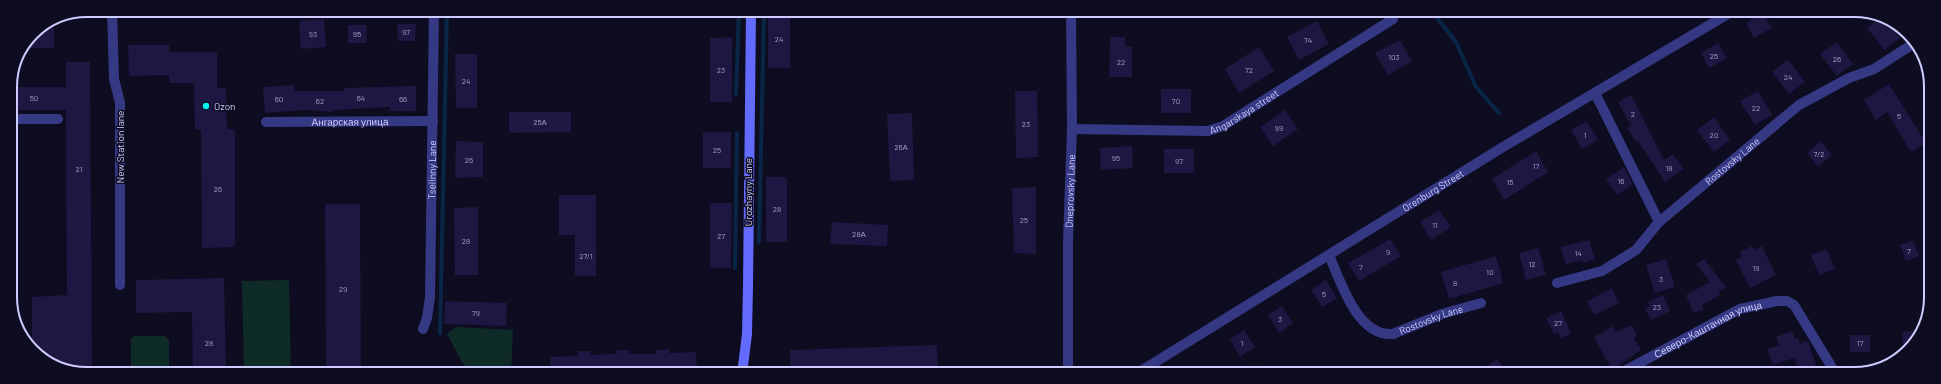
<svg xmlns="http://www.w3.org/2000/svg" width="1941" height="384" font-family="Barlow,sans-serif">
<defs>
<pattern id="garden-furrows" width="10" height="10" patternUnits="userSpaceOnUse"><rect width="10" height="10" fill="#0f2b28"/><path d="M-1 1l2-2M0 10L10 0M9 11l2-2" fill="none" stroke="#314948"/></pattern>
</defs>
<rect width="100%" height="100%" fill="#0e0c21"/>
<path fill="#0f2b28" d="M289 280 291 373H244L242 281Z
M456 327 513 330 511 373H471L462 362 447 334Z
M134 336H165L169 341V373H131V338Z"/>
<path fill="url(#garden-furrows)" d="M1257 365 1261 374H1231Z"/>
<g fill="none" stroke-linecap="round" stroke-linejoin="round">
<path stroke="#0a2647" stroke-width="4" d="M1435 11 1438 19 1456 42 1476 87 1499 113
M736 94 739 10
M759 242 764 10
M735 268 737 133
M440 333 447 10"/>
</g>
<path fill="#1d1742" d="M768 10H790V68H768Z
M1763 13 1772 28 1754 38 1746 23Z
M54 18V48H28V39L33 32Z
M1880 18 1887 21 1900 38 1884 50 1867 28Z
M324 19 326 47 301 49 299 21Z
M1317 21 1329 44 1299 60 1287 37Z
M397 24H416L415 41H398Z
M348 25H366L367 43H348Z
M732 37V102H710V38Z
M1110 37H1125V47H1132V77H1109Z
M1400 40 1412 61 1388 75 1375 53Z
M1837 42 1853 64 1837 76 1820 54Z
M1718 43 1727 58 1709 68 1701 53Z
M128 45H169V52H217V88H226L227 129H235V247L202 248 201 130 195 129 194 83H169V75L129 76Z
M1259 47 1274 71 1239 93 1225 69Z
M455 54H477V108H456Z
M1788 59 1805 82 1789 94 1772 72Z
M66 62H90L92 373H77L36 355 32 348V297L67 295 66 110H10V87H66Z
M1889 84 1926 143 1911 152 1887 112 1876 120 1864 100Z
M294 85V91H344V88L416 86V111H390V107L333 110V112L306 110 265 113 263 87Z
M1161 89H1191V113H1161Z
M1015 91H1037L1038 157 1016 158Z
M1758 91 1772 115 1755 125 1740 101Z
M1631 95 1664 160 1673 154 1684 169 1665 182 1638 141 1636 142 1627 128 1631 126 1618 102Z
M1285 110 1298 129 1273 146 1260 127Z
M509 112H571V132L509 133Z
M912 113 914 180 890 181 887 114Z
M1714 117 1730 140 1714 152 1697 130Z
M1587 121 1598 140 1582 149 1571 130Z
M703 132H731V168H703Z
M456 141 483 142V177L455 178Z
M1821 141 1832 155 1818 167 1807 153Z
M1132 146 1133 168 1101 170 1100 148Z
M1164 149H1194V173H1164Z
M1536 151 1548 172 1504 200 1492 179Z
M1624 167 1633 184 1617 195 1606 179Z
M766 177H787V242H766Z
M1036 187V254L1014 253 1012 188Z
M559 195H596V276H575V235H559Z
M710 203H732L731 268H710Z
M325 204H360L361 373H326Z
M478 207V275H455L454 208Z
M1439 210 1451 227 1431 240 1420 222Z
M832 222 888 225 887 246 830 244Z
M1390 239 1401 256 1359 281 1348 263Z
M1589 240 1595 259 1583 263V260L1566 264 1560 247Z
M1913 241 1919 256 1906 261 1900 245Z
M1752 246 1754 250 1762 246 1776 275 1750 288 1736 260 1742 257 1740 252Z
M1538 248 1546 275 1526 280 1519 253Z
M1826 249 1835 269 1819 275 1811 255Z
M1496 256 1503 283 1449 299 1441 272Z
M1666 259 1675 287 1655 293 1646 265Z
M1704 259 1726 287 1719 292 1720 295 1702 305 1704 310 1693 313 1686 295 1710 282 1696 264Z
M224 278 226 373H193L192 312 136 313V280Z
M1326 280 1337 298 1322 307 1311 290Z
M1612 288 1619 303 1594 315 1587 301Z
M1663 295 1670 311 1651 320 1645 309 1650 306 1648 302Z
M445 301 507 303 506 326 444 324Z
M1282 306 1293 323 1279 333 1268 315Z
M1561 311 1571 333 1561 339 1558 332 1554 334 1546 318Z
M1632 325 1637 336 1634 338 1641 350 1612 370 1594 337 1613 326 1615 332Z
M1244 330 1255 347 1240 357 1230 339Z
M1918 330 1905 355H1904L1902 332Z
M1792 331 1795 339 1798 338 1800 344 1808 341 1816 365 1799 371 1794 358 1773 365 1767 349 1779 345 1776 337Z
M1850 335H1870V352H1850Z
M937 345 938 374H790V350Z
M669 349V353L696 352 697 374 550 373V357L578 356V351H590V355L617 354V350H629V354H656V350Z
M1497 359 1504 368 1496 374H1476Z"/>
<g fill="none" stroke-linecap="round" stroke-linejoin="round">
<g stroke="#353882" stroke-width="10">
<path d="M112 10 114 79 120 103V285"/>
<path d="M131 10H163"/>
<path d="M1595 93 1659 222"/>
<path d="M10 119H58"/>
<path id="s1" d="M266 122 433 121"/>
<path id="s2" d="M1072 129 1208 131 1223 126 1393 19"/>
<path id="s3" d="M1329 255C1340 280 1357 337 1393 334L1442 314 1481 303"/>
<path id="s4" d="M1557 283 1602 271 1636 250 1659 222 1799 105 1849 78 1874 69 1913 44"/>
<path id="s5" d="M423 329 427 318 430 297 434 10"/>
<path id="s6" d="M1068 374V241L1072 129 1071 10"/>
<path id="s7" d="M1136 374 1503 147 1733 11"/>
<path id="s8" d="M1619 374 1740 309 1777 301H1787L1794 305 1836 374"/>
</g>
<path stroke="#636bff" stroke-width="10" d="M742 374 747 334 748 286 751 10"/>
</g>
<circle fill="#00f1f7" stroke="#0e0c21" stroke-width="1.5" cx="206" cy="106" r="4"/>
<g text-anchor="middle" dominant-baseline="central" stroke-width="3" stroke-linejoin="round" paint-order="stroke">
<g font-size="8" fill="#a29fd0">
<text x="406" y="32">97</text>
<text x="313" y="34">93</text>
<text x="357" y="34">95</text>
<text x="779" y="39">24</text>
<text x="1308" y="40">74</text>
<text x="1714" y="56">25</text>
<text x="1394" y="57">103</text>
<text x="1837" y="59">26</text>
<text x="1121" y="62">22</text>
<text x="721" y="70">23</text>
<text x="1249" y="70">72</text>
<text x="1788" y="77">24</text>
<text x="466" y="81">24</text>
<text x="34" y="98">50</text>
<text x="361" y="98">64</text>
<text x="279" y="99">60</text>
<text x="403" y="99">66</text>
<text x="320" y="101">62</text>
<text x="1176" y="101">70</text>
<text x="1756" y="108">22</text>
<text x="1633" y="114">2</text>
<text x="1899" y="116">5</text>
<text x="540" y="122">25А</text>
<text x="1026" y="124">23</text>
<text x="1279" y="128">99</text>
<text x="1585" y="135">1</text>
<text x="1714" y="135">20</text>
<text x="901" y="147">26А</text>
<text x="717" y="150">25</text>
<text x="1819" y="154">7/2</text>
<text x="1116" y="158">95</text>
<text x="469" y="160">26</text>
<text x="1179" y="161">97</text>
<text x="1536" y="166">17</text>
<text x="1669" y="168">18</text>
<text x="79" y="169">21</text>
<text x="1621" y="181">16</text>
<text x="1510" y="182">15</text>
<text x="218" y="189">26</text>
<text x="777" y="209">28</text>
<text x="1024" y="220">25</text>
<text x="1435" y="225">11</text>
<text x="859" y="234">28А</text>
<text x="721" y="236">27</text>
<text x="466" y="241">28</text>
<text x="1909" y="251">7</text>
<text x="1388" y="252">9</text>
<text x="1578" y="253">14</text>
<text x="586" y="256">27/1</text>
<text x="1532" y="264">12</text>
<text x="1361" y="267">7</text>
<text x="1756" y="268">19</text>
<text x="1490" y="272">10</text>
<text x="1661" y="279">3</text>
<text x="1455" y="283">8</text>
<text x="343" y="289">29</text>
<text x="1324" y="294">5</text>
<text x="1657" y="307">23</text>
<text x="476" y="313">79</text>
<text x="1280" y="319">3</text>
<text x="1558" y="323">27</text>
<text x="209" y="343">28</text>
<text x="1242" y="343">1</text>
<text x="1860" y="343">17</text>
</g>
<g font-size="10" fill="#ceccff" stroke="#0e0c21" text-anchor="start">
<text x="214" y="106">Ozon</text>
</g>
<g font-size="10" fill="#ceccff" stroke="#0e0c21">
<text stroke="none"><textPath href="#s2" startOffset="177">Angarskaya street</textPath></text>
<text stroke="none"><textPath href="#s1" startOffset="84">Ангарская улица</textPath></text>
<text transform="translate(120 147) rotate(-90)">New Station lane</text>
<text stroke="none"><textPath href="#s4" startOffset="218">Rostovsky Lane</textPath></text>
<text stroke="none"><textPath href="#s5" startOffset="160">Tselinny Lane</textPath></text>
<text stroke="none"><textPath href="#s6" startOffset="183">Dneprovsky Lane</textPath></text>
<text stroke="none"><textPath href="#s7" startOffset="349">Orenburg Street</textPath></text>
<text transform="translate(748 192) rotate(-90)">Urozhayny Lane</text>
<text stroke="none"><textPath href="#s3" startOffset="149">Rostovsky Lane</textPath></text>
<text stroke="none"><textPath href="#s8" startOffset="100">Северо-Каштачная улица</textPath></text>
</g>
</g>
<path d="M0 0H1941V384H0ZM87 17H1854A70 70 0 0 1 1924 87V297A70 70 0 0 1 1854 367H87A70 70 0 0 1 17 297V87A70 70 0 0 1 87 17Z" fill="#0e0c21" fill-rule="evenodd"/>
<path fill="none" stroke="#ceccff" stroke-width="2" d="M87 17H1854A70 70 0 0 1 1924 87V297A70 70 0 0 1 1854 367H87A70 70 0 0 1 17 297V87A70 70 0 0 1 87 17Z"/>
</svg>
